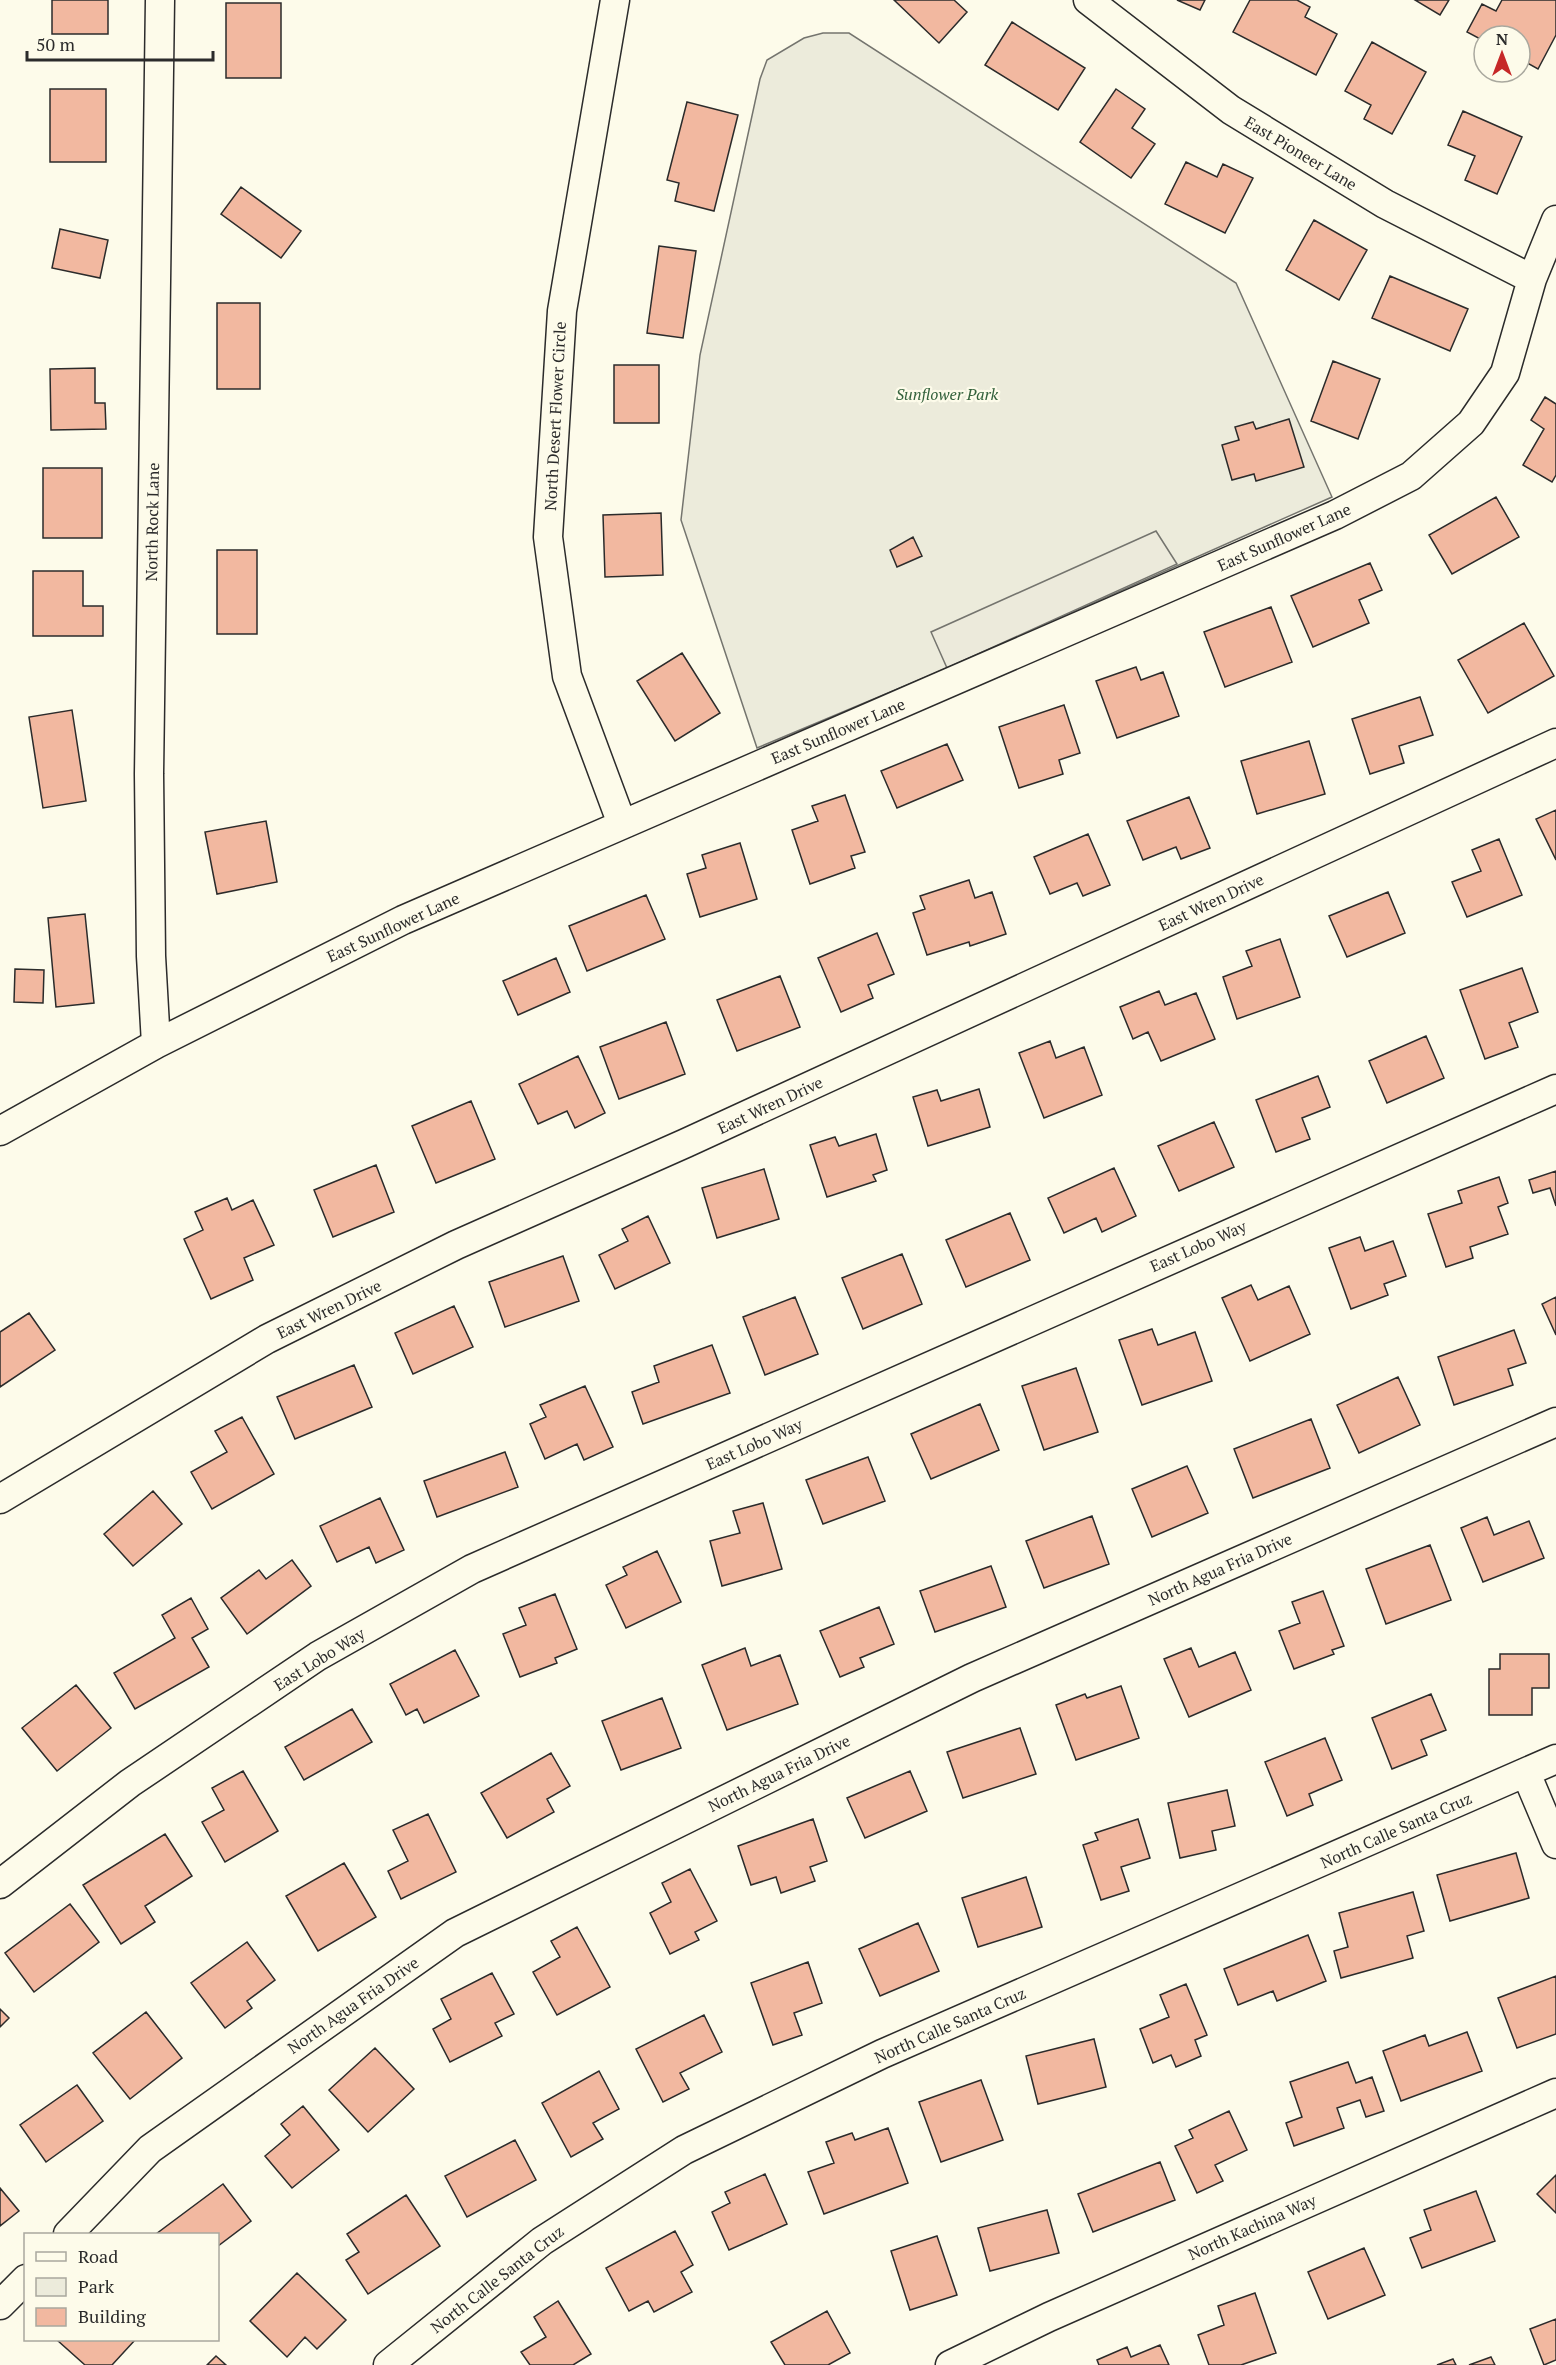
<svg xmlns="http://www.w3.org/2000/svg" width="1556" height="2365" font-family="'PT Serif',serif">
<rect width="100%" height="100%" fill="#fdfbea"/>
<path fill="#ecebdb" stroke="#74746e" stroke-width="1.5" d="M823 33H849L1236 283 1332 497 931 675 757 748 681 520 700 355 760 79 767 60 804 38Z"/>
<path fill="#eceadb" stroke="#74746e" stroke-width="1.5" d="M1156 531 1177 564 947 668 931 632Z"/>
<path fill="#f2b8a0" stroke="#2b2b2b" stroke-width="1.5" d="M52 0H108V34H52Z
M894 0H954L967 12 939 43Z
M1177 0H1205L1200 10Z
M1250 0H1297L1310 7 1305 17 1337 34 1316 75 1233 32Z
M1415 0H1449L1440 15Z
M1502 0H1556V35L1538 69 1520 59V36H1484V41L1467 32 1482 4 1496 11Z
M226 3H281V78H226Z
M1012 22 1085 68 1058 110 985 65Z
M1372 42 1426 72 1392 134 1364 119 1371 105 1345 91Z
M50 89H106V162H50Z
M1116 89 1145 109 1132 128 1155 144 1131 178 1080 142Z
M687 102 738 115 714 211 675 201 679 183 667 180Z
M1463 111 1522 137 1497 194 1465 180 1475 156 1448 145Z
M1186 162 1217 177 1223 164 1253 178 1225 233 1165 204Z
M241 187 301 231 281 258 221 214Z
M1314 220 1367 250 1339 300 1286 270Z
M60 229 108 240 100 278 52 268Z
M659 246 696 251 683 338 647 333Z
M1390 276 1468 309 1450 351 1372 318Z
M217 303H260V389H217Z
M1333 361 1380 379 1358 439 1311 421Z
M614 365H659V423H614Z
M95 368V403H105L106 429 51 430 50 369Z
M1545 397 1556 404V475L1552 482 1523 465 1544 429 1531 420Z
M1289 419 1304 467 1256 481 1254 474 1232 480 1222 445 1239 440 1235 427 1253 422 1256 429Z
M43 468H102V538H43Z
M1496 497 1519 537 1452 574 1429 535Z
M661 513 663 575 605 577 603 515Z
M913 537 922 556 897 567 890 550Z
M217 550H257V634H217Z
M1370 563 1382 590 1359 600 1369 623 1313 647 1291 596Z
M33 571H83V606H103V636H33Z
M1271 607 1292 662 1225 687 1204 632Z
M1524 623 1554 676 1488 713 1458 660Z
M682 653 720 713 675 741 637 681Z
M1136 667 1141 680 1163 672 1179 716 1117 738 1096 681Z
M1420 697 1433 735 1399 746 1404 763 1370 774 1352 719Z
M1064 705 1080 753 1059 760 1063 774 1019 788 999 727Z
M72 710 86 801 43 808 29 717Z
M1309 741 1325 794 1257 814 1241 761Z
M947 744 963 780 897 808 881 771Z
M845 795 865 852 851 856 855 868 810 884 792 830 818 821 812 806Z
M1189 797 1210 848 1181 859 1176 847 1143 860 1127 821Z
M1556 810V860L1536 819Z
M266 821 277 882 217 894 205 832Z
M1088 834 1110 885 1083 896 1077 883 1050 894 1034 857Z
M1499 839 1522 895 1467 917 1452 882 1481 871 1472 850Z
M740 843 757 899 700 917 687 874 706 868 702 855Z
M969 880 975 898 992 892 1006 934 970 946 969 942 927 955 913 913 925 909 920 896Z
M1388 892 1405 933 1347 957 1329 916Z
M646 895 665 939 587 971 569 926Z
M85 914 94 1003 56 1007 48 918Z
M877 933 894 974 868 985 873 998 841 1012 818 958Z
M1280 939 1300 997 1237 1019 1223 977 1252 966 1246 951Z
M556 958 570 992 518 1015 503 981Z
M1522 968 1538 1012 1509 1023 1518 1047 1485 1059 1460 990Z
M15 969 44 970 43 1003 14 1002Z
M780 976 800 1027 737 1051 717 1000Z
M1159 991 1165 1005 1196 993 1215 1039 1161 1061 1148 1032 1133 1039 1120 1007Z
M666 1022 685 1074 619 1099 600 1047Z
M1426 1036 1444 1078 1387 1103 1369 1061Z
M1050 1041 1056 1058 1084 1047 1102 1095 1044 1118 1019 1053Z
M578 1056 605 1113 575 1128 567 1111 538 1124 519 1084Z
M1318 1076 1330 1107 1302 1118 1310 1139 1276 1152 1256 1100Z
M979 1089 990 1127 928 1146 913 1097 937 1090 941 1101Z
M471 1101 495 1159 436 1183 412 1126Z
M1214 1122 1234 1167 1179 1191 1158 1146Z
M876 1134 887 1170 873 1175 876 1181 827 1197 810 1145 835 1137 839 1146Z
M376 1165 394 1212 333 1237 314 1190Z
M1114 1168 1136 1216 1102 1232 1096 1218 1064 1233 1048 1198Z
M764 1169 779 1219 717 1238 702 1188Z
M1556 1171V1206L1550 1188 1533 1193 1529 1180Z
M1499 1177 1508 1203 1498 1207 1508 1234 1470 1247 1473 1258 1446 1267 1428 1214 1462 1203 1458 1191Z
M227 1198 232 1210 253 1200 274 1245 244 1258 253 1280 211 1299 184 1239 203 1230 195 1212Z
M1010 1213 1030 1260 966 1287 946 1240Z
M648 1216 670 1263 615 1289 599 1255 628 1241 622 1229Z
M1360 1237 1365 1251 1393 1241 1406 1276 1384 1284 1388 1295 1351 1309 1329 1248Z
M902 1254 922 1304 863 1329 842 1278Z
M563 1256 579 1301 505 1327 489 1282Z
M1251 1285 1258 1300 1289 1286 1310 1334 1250 1361 1222 1298Z
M795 1297 818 1354 765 1375 743 1317Z
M1556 1297V1335L1542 1304Z
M454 1306 473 1347 413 1374 395 1333Z
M29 1313 55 1350 0 1387V1332Z
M1152 1329 1158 1345 1195 1332 1212 1381 1142 1405 1119 1340Z
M1514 1330 1526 1363 1508 1369 1513 1385 1454 1405 1438 1357Z
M712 1345 730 1393 643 1424 632 1392 659 1382 654 1366Z
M354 1365 372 1407 295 1439 277 1397Z
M1076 1368 1098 1432 1044 1450 1022 1386Z
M1398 1377 1420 1425 1359 1453 1337 1405Z
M585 1386 613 1447 584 1460 577 1444 545 1459 530 1424 546 1417 540 1405Z
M980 1404 999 1450 931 1479 911 1434Z
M242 1417 274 1474 212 1509 191 1472 227 1452 215 1431Z
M1311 1419 1330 1468 1253 1498 1234 1449Z
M505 1452 518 1487 437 1517 424 1481Z
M868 1457 885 1501 823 1524 806 1480Z
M1187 1466 1208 1513 1152 1537 1132 1489Z
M153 1491 182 1524 133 1566 104 1534Z
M380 1498 404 1550 376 1563 369 1547 337 1562 320 1526Z
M763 1503 782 1569 722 1586 710 1541 740 1533 733 1511Z
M1092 1516 1109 1564 1044 1588 1026 1541Z
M1487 1517 1494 1535 1529 1521 1544 1558 1483 1582 1461 1528Z
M1430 1545 1451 1600 1386 1624 1366 1569Z
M657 1551 681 1602 626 1628 606 1585 627 1575 623 1567Z
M292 1560 311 1586 247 1634 221 1598 259 1570 266 1579Z
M991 1566 1006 1607 935 1632 920 1591Z
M1323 1591 1344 1646 1332 1650 1334 1654 1294 1669 1279 1631 1300 1623 1292 1602Z
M555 1594 577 1649 555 1658 557 1663 520 1677 503 1634 526 1625 519 1608Z
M191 1598 208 1629 192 1638 209 1667 135 1709 114 1673 175 1638 162 1615Z
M879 1607 894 1644 860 1658 864 1667 840 1677 820 1631Z
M745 1648 751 1666 780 1655 798 1704 727 1730 702 1665Z
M1191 1648 1199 1667 1235 1652 1251 1690 1189 1717 1164 1659Z
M455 1650 479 1696 424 1723 417 1709 406 1715 390 1684Z
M1500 1654H1549V1688H1532V1715H1489V1669H1500Z
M76 1685 111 1728 57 1771 22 1728Z
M1121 1686 1139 1738 1076 1760 1056 1705 1085 1694 1087 1698Z
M1431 1694 1446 1730 1421 1740 1427 1755 1392 1769 1372 1718Z
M662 1698 681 1748 621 1770 602 1721Z
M352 1709 372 1742 304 1780 285 1747Z
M1020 1728 1036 1774 963 1798 947 1752Z
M1325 1738 1342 1780 1309 1794 1313 1805 1287 1816 1265 1762Z
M551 1753 570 1786 547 1799 554 1812 507 1838 481 1793Z
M243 1771 278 1831 225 1862 202 1822 224 1810 212 1788Z
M910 1771 927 1811 865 1838 847 1798Z
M1227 1790 1235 1826 1212 1831 1216 1850 1180 1858 1168 1803Z
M428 1814 456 1872 401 1899 388 1871 408 1861 393 1830Z
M813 1819 827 1861 810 1867 815 1881 781 1893 776 1877 751 1885 738 1846Z
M1138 1819 1150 1858 1121 1867 1129 1891 1101 1900 1083 1845 1098 1840 1095 1833Z
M165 1834 192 1876 145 1906 155 1922 121 1944 83 1885Z
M1516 1853 1529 1898 1450 1921 1437 1875Z
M344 1863 376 1917 318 1951 286 1896Z
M690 1869 717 1921 695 1932 699 1940 670 1954 650 1913 671 1902 662 1883Z
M1026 1877 1042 1927 978 1947 962 1898Z
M1413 1892 1424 1931 1407 1936 1413 1958 1341 1978 1334 1951 1348 1947 1339 1913Z
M70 1904 99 1942 34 1992 5 1953Z
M918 1923 939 1971 880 1996 859 1949Z
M577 1927 610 1987 557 2015 533 1972 560 1957 551 1941Z
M1308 1935 1326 1981 1277 2001 1273 1991 1238 2005 1224 1969Z
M247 1942 275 1980 247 2001 252 2008 225 2028 191 1983Z
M808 1962 822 2003 794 2013 802 2035 773 2045 751 1983Z
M492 1973 514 2014 495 2023 502 2036 450 2062 433 2029 451 2019 441 1999Z
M1556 1976V2034L1517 2048 1498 1998Z
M1186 1984 1207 2035 1195 2040 1201 2056 1176 2067 1171 2055 1153 2063 1140 2029 1169 2017 1160 1995Z
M0 2009 9 2018 0 2027Z
M146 2012 182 2058 130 2099 93 2053Z
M704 2015 722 2052 680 2073 689 2089 663 2102 636 2049Z
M1467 2032 1482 2071 1401 2101 1383 2051 1425 2035 1429 2046Z
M1094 2039 1106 2087 1038 2104 1026 2056Z
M375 2048 414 2089 368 2132 329 2090Z
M1348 2062 1356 2083 1372 2077 1384 2111 1366 2117 1360 2100 1337 2108 1344 2128 1294 2146 1286 2123 1302 2117 1290 2082Z
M599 2071 619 2109 593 2123 603 2139 571 2157 542 2103Z
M981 2080 1003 2140 941 2162 919 2102Z
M77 2085 103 2121 46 2162 20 2125Z
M303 2106 339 2150 292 2188 265 2156 290 2135 281 2124Z
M1229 2111 1247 2150 1215 2165 1223 2181 1197 2193 1175 2146 1193 2138 1189 2130Z
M888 2128 908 2183 824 2214 808 2172 834 2163 826 2142 852 2133 855 2140Z
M515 2140 536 2180 467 2217 445 2176Z
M1160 2162 1175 2200 1093 2232 1078 2194Z
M765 2174 787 2224 729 2250 712 2212 730 2203 725 2192Z
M1556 2175V2213L1537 2194Z
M223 2184 251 2221 218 2246V2234H156Z
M0 2188 19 2211 0 2226Z
M1476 2191 1495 2241 1422 2268 1410 2238 1431 2230 1424 2210Z
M406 2195 440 2246 368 2294 346 2260 359 2252 347 2234Z
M1047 2210 1059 2253 990 2271 978 2228Z
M675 2231 693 2265 681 2272 692 2292 654 2312 648 2301 629 2311 606 2268Z
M937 2236 957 2295 910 2310 891 2251Z
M1364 2248 1385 2295 1328 2319 1308 2272Z
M297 2273 346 2320 317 2349 305 2337 287 2357 250 2321Z
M1255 2293 1276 2353 1241 2365H1209L1198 2335 1224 2325 1218 2306Z
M558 2301 591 2354 573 2365H530L521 2352 546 2337 534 2317Z
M827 2311 850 2353 828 2365H785L771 2342Z
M1556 2319V2360L1544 2365 1530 2329Z
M57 2340H135L112 2365H85Z
M1160 2345 1169 2365H1099L1097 2360 1127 2347 1131 2357Z
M216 2356 226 2365H207Z
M1491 2357 1495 2365H1469Z
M1453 2359 1456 2365H1437Z"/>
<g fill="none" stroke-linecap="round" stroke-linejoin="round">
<defs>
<path id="minor" d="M615 0 562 311 548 537 567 676 622 824
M1088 0 1231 110 1385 204 1532 279
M156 1044 151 956 149 774 160 0
M0 1131 156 1044 403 920 1335 515 1411 476 1471 423 1505 373 1532 279 1556 220
M0 1499 267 1339 456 1245 686 1143 1556 743
M1526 1773 1556 1844
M0 1884 130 1783 318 1656 472 1569 1556 1089
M68 2234 150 2149 455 1933 972 1678 1556 1422
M0 2305 26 2279
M388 2365 542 2241 684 2150 882 2054 1556 1759
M950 2365 1049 2317 1556 2093"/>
</defs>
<use href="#minor" stroke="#2b2b2b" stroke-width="31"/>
<use href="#minor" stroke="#fdfbea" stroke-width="28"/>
</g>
<g text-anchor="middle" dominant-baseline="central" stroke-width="4.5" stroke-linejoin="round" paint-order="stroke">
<g font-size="16" fill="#2b2b2b" stroke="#fdfbea">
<text transform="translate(1301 153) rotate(31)">East Pioneer Lane</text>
<text transform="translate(555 416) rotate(-87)">North Desert Flower Circle</text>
<text transform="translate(152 522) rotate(-89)">North Rock Lane</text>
<text transform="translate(1284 537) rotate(-24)">East Sunflower Lane</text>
<text transform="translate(838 731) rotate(-23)">East Sunflower Lane</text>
<text transform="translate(1211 902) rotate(-25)">East Wren Drive</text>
<text transform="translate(393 927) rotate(-25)">East Sunflower Lane</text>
<text transform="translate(770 1105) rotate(-25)">East Wren Drive</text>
<text transform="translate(1198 1246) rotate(-24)">East Lobo Way</text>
<text transform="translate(329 1309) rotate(-26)">East Wren Drive</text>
<text transform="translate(754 1444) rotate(-24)">East Lobo Way</text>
<text transform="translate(1220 1569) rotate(-24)">North Agua Fria Drive</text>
<text transform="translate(319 1659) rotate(-32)">East Lobo Way</text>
<text transform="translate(779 1773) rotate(-26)">North Agua Fria Drive</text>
<text transform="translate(1396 1830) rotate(-24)">North Calle Santa Cruz</text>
<text transform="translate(353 2005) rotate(-35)">North Agua Fria Drive</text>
<text transform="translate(950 2025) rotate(-24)">North Calle Santa Cruz</text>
<text transform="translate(1252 2227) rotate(-24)">North Kachina Way</text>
<text transform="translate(497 2279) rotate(-38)">North Calle Santa Cruz</text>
</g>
<g font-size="16" font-style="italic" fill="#34623c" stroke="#fdfbea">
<text x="947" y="394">Sunflower Park</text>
</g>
</g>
<rect x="24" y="2233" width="195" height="108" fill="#fdfbea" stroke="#a9a89e" stroke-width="1.5"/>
<rect x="36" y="2252" width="30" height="9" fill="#fdfbea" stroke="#a9a89e" stroke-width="1.5"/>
<text x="78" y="2263" font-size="18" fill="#2b2b2b">Road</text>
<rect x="36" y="2278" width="30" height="18" fill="#ecebdb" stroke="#a9a89e" stroke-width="1.5"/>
<text x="78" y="2293" font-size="18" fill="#2b2b2b">Park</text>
<rect x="36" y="2308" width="30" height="18" fill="#f2b8a0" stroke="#a9a89e" stroke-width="1.5"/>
<text x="78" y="2323" font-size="18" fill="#2b2b2b">Building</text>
<g transform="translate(1502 54)"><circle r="28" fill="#fdfbea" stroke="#a9a89e" stroke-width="1.5"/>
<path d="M0-4.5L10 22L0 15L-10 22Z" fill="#c62828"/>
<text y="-9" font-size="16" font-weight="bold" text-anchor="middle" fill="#2b2b2b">N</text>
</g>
<path d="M27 51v9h186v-9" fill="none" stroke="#2b2b2b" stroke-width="3"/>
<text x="36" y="51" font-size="18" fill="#2b2b2b" stroke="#fdfbea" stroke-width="4.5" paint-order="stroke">50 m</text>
</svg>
